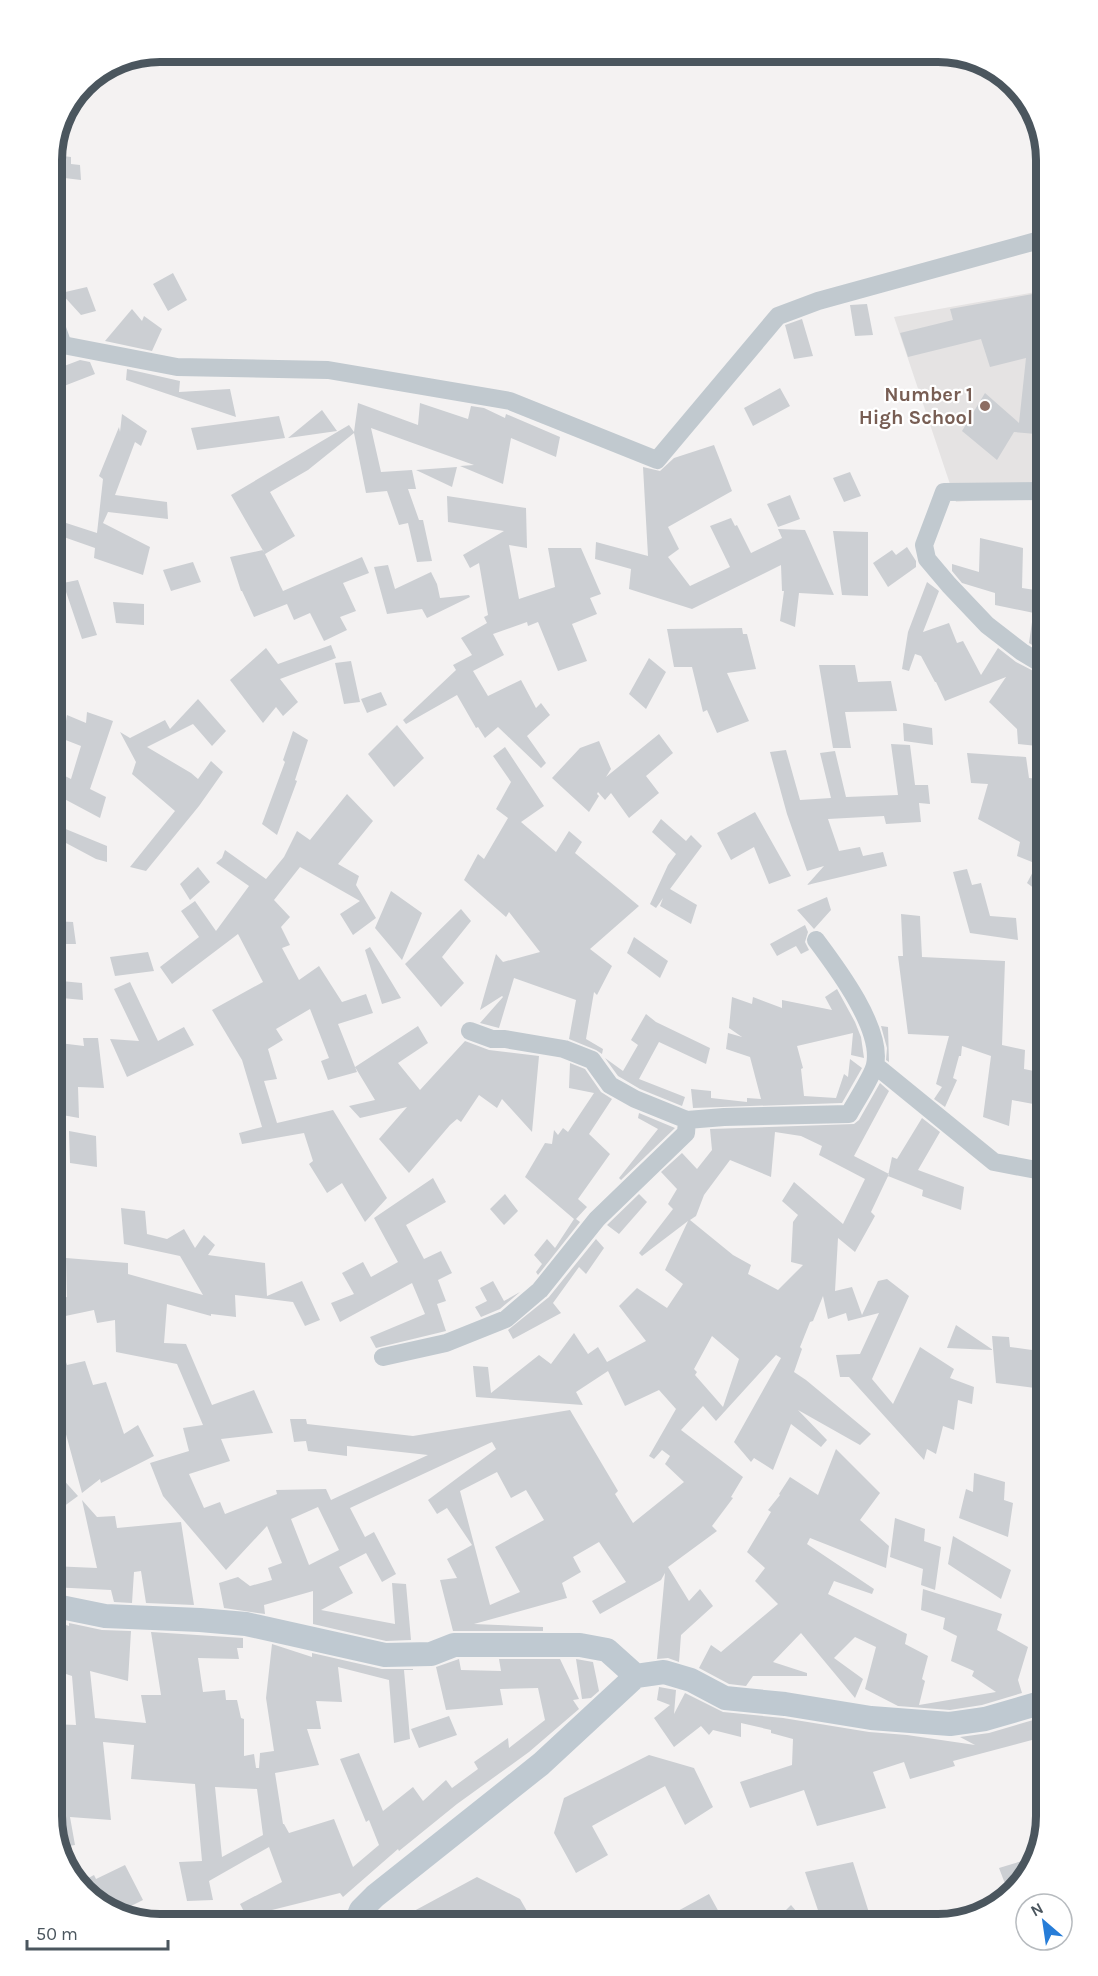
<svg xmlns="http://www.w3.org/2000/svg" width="1098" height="1976" font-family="Karla,sans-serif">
<rect width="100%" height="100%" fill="#f4f2f2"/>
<path fill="#e5e3e3" d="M1047 290V495L956 502 894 317Z"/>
<path fill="#cccfd3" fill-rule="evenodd" d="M54 155 71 157V164L80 165 81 180 56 177Z
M173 273 187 300 168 311 153 284Z
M87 287 96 311 81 315 61 293Z
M1033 294 1041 322H1047V435L1014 432 997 460 962 431 985 393 1019 423 1026 358 990 367 981 339 908 357 900 333 953 320 950 309Z
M867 304 873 335 855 336 850 305Z
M132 309 142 321 144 316 162 329 152 351 105 341Z
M802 319 813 356 794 359 785 325Z
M80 360 90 362 95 374 51 391V371Z
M127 369 180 381 179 392 230 389 236 417 126 380Z
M780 388 790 406 753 426 744 408Z
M358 403 418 425 420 403 468 419 471 406 484 408 505 418 506 414 560 437 556 457 511 438 503 484 460 466 474 465 371 428 381 472 412 470 416 489H408L419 520H423L432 561 417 562 408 523 399 525 387 491 366 493 354 433 308 470 270 492 295 536 265 554 231 495 349 425 354 432Z
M322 410 337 431 288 438Z
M122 414 147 431 141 446 135 442 115 495 167 502 168 519 108 512 103 523 150 547 143 575 94 558 95 548 58 535 63 522 97 533 103 479 99 476 119 427 120 432Z
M279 416 285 438 197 450 191 428Z
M714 445 732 491 668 527 679 549 668 557 690 586 730 567 710 526 731 518 735 526 737 525 751 553 782 538 778 529 805 530 834 595 799 593 795 627 780 621 784 591H782L781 565 692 609 629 589 631 569 595 559 596 542 648 556 643 467 660 471 674 458Z
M457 467 452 487 416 470Z
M850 472 861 496 844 502 833 478Z
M790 495 800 519 778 527 767 504Z
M447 496 526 508 527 548 509 545 519 599 555 587 548 548H581L601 594 590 598 597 614 572 624 587 661 558 671 538 622 528 626 527 622 493 634 504 655 473 671 488 696 521 680 536 708 541 703 550 715 527 736 546 763 541 768 498 727 485 738 478 727 476 728 457 695 406 724 403 720 456 670 453 665 472 655 461 638 487 623 484 617 488 615 479 563 470 568 463 555 504 531 448 522Z
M833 531 868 532V596L842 595Z
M980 538 1023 548 1022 588 1035 590 1034 613 995 605V593L962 583 952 571V564L979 572Z
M907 547 916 561V567L888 587 873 563 892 550 896 555Z
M263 550 283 591 362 557 369 573 343 583 356 611 340 617 347 630 324 641 310 613 294 620 287 604 254 617 242 591H241L230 557Z
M193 562 201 582 171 591 163 570Z
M388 565 395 589 431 572 437 584 440 598 469 595 470 597 427 618 422 609 387 614 374 567Z
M78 580 97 635 82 639 63 583Z
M927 582 939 591 923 632 949 623 957 643 963 641 981 675 998 648 1016 662 1047 678V688L1044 687 1047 747 1018 744 1017 729 989 702 1006 677 945 701 936 682H935L921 656 915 654 909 671 902 669 908 632Z
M113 602 144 604V625L116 623Z
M1033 615 1047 620V654L1029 643Z
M742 628 743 634H747L756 669 727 673 749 721 717 733 707 710 703 712 692 667H674L667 629Z
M331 645 336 658 280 679 298 702 283 716 276 707 263 723 230 680 266 648 278 664Z
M649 658 666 672 646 709 629 694Z
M351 661 360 702 344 704 335 663Z
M819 665H855L858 682 891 681 897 711 845 712 851 748H833Z
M381 692 387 705 367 713 361 699Z
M198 699 226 731 212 746 193 724 147 747 191 773 198 779 211 761 223 772 199 806 146 871 130 867 175 811 132 774 136 762 120 732 130 738 165 720 170 729Z
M87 712 113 721 90 789 106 797 100 818 55 794 61 774 71 779 81 746 63 739 67 715 86 723Z
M903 723 932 728 933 745 904 741Z
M397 725 424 758 394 787 368 754Z
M293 731 308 740 295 780 297 781 277 835 262 824 285 762 283 760Z
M659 734 673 753 646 776 659 793 629 818 611 793 605 800 598 792 597 794 599 796 589 812 552 778 580 748 599 741 611 769 606 777Z
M891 744 910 745 915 785H928L930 804 919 803 921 822 886 824 884 816 828 819 839 851 860 847 863 856 883 852 887 866 807 885 824 866 807 871 787 814 770 752 786 750 800 800 831 798 820 753 835 751 846 797 898 795Z
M505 747 544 806 521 822 556 852 569 831 582 842 575 853 639 906 590 949 612 966 597 995 594 992 586 1039 603 1049 602 1054 596 1050 569 1039 576 1000 514 978 499 1028 480 1023 503 997 502 996 480 1010 496 954 503 962 540 952 509 912 506 917 464 880 478 854 484 859 508 818 496 809 511 782 493 756Z
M967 753 1026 757 1029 778 1039 779 1041 821 1047 824V898L1027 883 1037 864 1017 856 1020 842 978 819 988 784 971 783Z
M347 794 373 821 338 864 359 876 356 885 376 918 353 935 340 914 360 901 300 867 274 900 290 917 281 927 290 945 282 948 299 980 319 966 342 1002 366 994 373 1013 338 1024 357 1072 328 1080 321 1061 329 1058 310 1009 276 1029 283 1040 268 1049 277 1079 264 1081 277 1123 333 1110 387 1198 365 1222 342 1183 327 1193 309 1164 313 1161 304 1133 242 1144 239 1133 262 1127 242 1060 212 1010 263 982 238 934 172 984 160 967 199 937 181 911 195 901 216 931 249 886 216 863 222 858 225 850 266 879 284 857 297 831 310 840Z
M755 812 791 876 769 884 754 847 731 860 717 833Z
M661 819 686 841 691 835 702 846 670 889 697 905 691 924 660 906 663 898 656 908 650 904 668 865 676 854 652 832Z
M51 823 107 846V862L96 859 66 843 65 846 51 841Z
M198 867 210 882 190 900 180 884Z
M967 869 972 885 981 883 990 916 1016 918 1018 940 970 933 953 872Z
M391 891 422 913 402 960 375 928Z
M827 897 831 910 814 929 797 910Z
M461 909 471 921 442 957 464 983 441 1007 405 964Z
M901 914 920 916 922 957 1005 961 1002 1045 1025 1050 1024 1069 1044 1073V1106L1012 1100 1009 1126 983 1117 991 1056 962 1046 961 1056H959L953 1078 957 1080 945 1107 934 1099 942 1087 936 1084 949 1036 908 1034 898 956H903Z
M51 921 73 922 76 944H54Z
M805 925 808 932 805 942 809 950 801 954 796 946 777 956 770 944Z
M634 937 668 961 660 978 627 953Z
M370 947 392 983 401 998 382 1004 365 950Z
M148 952 154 971 115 976 110 957Z
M51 980 82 983 83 1000 51 997Z
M130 982 158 1041 184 1027 194 1045 127 1077 110 1039 139 1041 114 989Z
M837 989 855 1022 861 1037 864 1058 851 1055 853 1033 797 1046 803 1068 801 1069 804 1096 836 1098 844 1074 848 1077 850 1059 862 1068 842 1103 693 1108 691 1089 711 1091V1098L747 1102V1098L761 1099 750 1057 726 1049 728 1033 742 1037 729 1028 732 997 752 1004 753 997 782 1008V1000L832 1010 825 997Z
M646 1014 656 1022 710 1048 706 1064 659 1042 639 1079 685 1097 682 1106 640 1089 618 1076 605 1058 623 1071 638 1045 631 1040Z
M418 1026 428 1043 398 1063 420 1090 465 1041 489 1050 539 1056 532 1132 502 1099 497 1108 479 1095 461 1122 457 1119 450 1125 409 1173 379 1139 407 1107 360 1118 349 1106 375 1100 355 1067Z
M881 1026 888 1027 889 1062 886 1060 887 1048Z
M83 1038H98L104 1088 78 1087 79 1118 51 1113V1042L84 1046Z
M570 1063 585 1069 601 1092 612 1099 589 1134 610 1154 578 1199 587 1207 576 1219 580 1222 538 1275 536 1272 542 1264 534 1255 547 1239 555 1248 574 1219 525 1177 545 1143 552 1144 554 1130 558 1135 563 1128 568 1132 594 1093 569 1088Z
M880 1083 889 1091 854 1156 889 1174 871 1212 875 1216 855 1252 838 1238 835 1291 852 1287 862 1315 878 1281 887 1279 909 1296 872 1379 893 1404 920 1347 954 1369 950 1378 974 1387 972 1404 958 1400 954 1430 943 1426 936 1454 927 1449 924 1460 849 1377H840L836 1355 860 1354 879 1313 848 1321 846 1313 828 1319 823 1296 813 1321 810 1322 800 1347 802 1349 794 1372 806 1380 871 1434 860 1445 798 1410 827 1440 821 1447 791 1424 773 1470 754 1458 751 1462 734 1442 781 1358 776 1355 716 1421 703 1406 681 1430 743 1477 731 1497 733 1498 712 1526 717 1531 668 1567 689 1601 700 1589 713 1606 681 1635 679 1662 668 1658 657 1659 665 1573 661 1580 600 1614 592 1601 626 1582 599 1542 573 1557 581 1572 562 1583 567 1598 474 1624 543 1627V1631H453L440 1580 457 1578 447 1559 472 1545 447 1508 437 1514 428 1500 496 1449 492 1442 350 1508 365 1537 374 1532 396 1574 382 1582 366 1553 339 1567 353 1593 321 1610 395 1624 392 1583 406 1584 411 1640 386 1641 313 1624V1591L264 1605 265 1614 224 1608 219 1583 238 1577 250 1586 272 1580 268 1568 282 1563 267 1526 226 1570 163 1496 150 1463 189 1451 183 1428 203 1425 177 1364 116 1352 115 1320 97 1323 94 1310 51 1319V1300L67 1297 66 1258 128 1263V1274L203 1295 180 1256 124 1244 121 1208 145 1211 147 1234 167 1239 184 1229 195 1248 204 1235 215 1245 208 1255 265 1263 267 1296 302 1281 320 1320 305 1326 293 1302 235 1295 236 1317 211 1314V1316L167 1304 164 1343 186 1344 212 1405 254 1390 273 1433 221 1439 230 1461 189 1474 204 1508 220 1502 225 1514 277 1494 276 1490 326 1489 331 1500 428 1455 347 1446V1456L308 1451 306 1441 294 1442 290 1419H306L307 1424 413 1436 570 1410 618 1491 615 1494 633 1523 684 1482 665 1464 670 1456 662 1450 654 1459 649 1456 676 1409 659 1390 625 1406 608 1371 576 1392 583 1405 476 1397 473 1366 488 1367 491 1393 539 1355 551 1364 574 1333 588 1354 598 1347 607 1362 646 1341 619 1306 637 1288 667 1308 683 1284 665 1270 688 1221 642 1256 639 1253 673 1209 668 1204 677 1189 661 1172 682 1153 697 1169 712 1150 710 1129 854 1124 859 1120ZM775 1132 801 1136 822 1146 819 1155 865 1179 843 1224 794 1182 782 1201 798 1215 793 1222 791 1262 803 1265 778 1290 748 1274 751 1265 733 1255 690 1220 696 1216 704 1195 730 1160 771 1177ZM712 1336 739 1359 723 1407 695 1375 697 1372 694 1369ZM497 1472 511 1498 526 1490 544 1520 495 1547 520 1592 490 1605 460 1491ZM318 1507 339 1550 309 1565 291 1519Z
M639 1113 675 1128 621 1180 619 1178 658 1129 638 1118Z
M922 1118 940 1132 918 1170 964 1187 961 1210 922 1196 923 1190 888 1176 892 1157 897 1159Z
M69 1131 96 1136 97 1167 70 1163Z
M433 1178 446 1202 406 1225 424 1259 441 1251 452 1273 438 1280 446 1301 437 1304 446 1331 376 1348 370 1337 425 1314 412 1283 340 1322 331 1303 354 1294 342 1273 363 1262 371 1277 398 1262 374 1218Z
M505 1194 518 1211 504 1225 490 1209Z
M639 1194 647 1202 619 1234 607 1225Z
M596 1239 604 1248 586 1274 579 1267 553 1303 561 1313 513 1339 508 1330 549 1297Z
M493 1281 504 1301 520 1292 500 1309 481 1317 475 1307 487 1301 480 1288Z
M956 1325 993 1350 947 1348Z
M51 1327H54L67 1365 85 1361 93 1385 106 1382 124 1434 138 1425 154 1456 101 1483 100 1479 82 1493 64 1427 51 1428Z
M992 1336 1009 1337 1010 1347 1032 1350 1035 1388 996 1383Z
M836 1449 880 1493 860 1520 889 1546 886 1568 810 1538 807 1544 874 1589 872 1594 834 1581 828 1594 907 1634 905 1644 928 1656 922 1679 925 1681 919 1705 996 1692 972 1676 974 1671 951 1661 957 1636 943 1629 945 1618 921 1610 923 1589 1002 1614 997 1630 1028 1647 1018 1680 1022 1693 982 1705 950 1710 898 1706 865 1689 876 1647 855 1637 834 1658 863 1679 855 1698 801 1633 773 1662 807 1673V1676H753L746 1686 729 1684 699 1668 711 1645 721 1652 778 1604 755 1581 765 1568 747 1552 771 1512 768 1510 780 1495 779 1494 790 1477 818 1495Z
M51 1466 78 1496 63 1507 58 1499 51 1505Z
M974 1473 1005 1482 1004 1500 1013 1503 1008 1537 959 1518 966 1489 973 1492Z
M82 1500 97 1517 115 1516 117 1528 181 1522 194 1605 146 1603 141 1571 134 1572 132 1603 114 1602 111 1590 51 1587V1566L97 1568Z
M895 1518 925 1529 924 1541 941 1547 935 1590 921 1585 923 1569 890 1557Z
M953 1536 1011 1570 1001 1599 948 1564Z
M51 1620 69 1626V1623L102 1630 131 1631 128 1681 90 1671 95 1718 146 1723 141 1695H161L151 1632 243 1638V1648H237L239 1659 198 1658 203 1692 225 1690 226 1700H237L241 1718 244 1719V1756L254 1754 256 1768H259L260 1753 274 1751 266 1698 272 1644 312 1657V1653L382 1669H413V1670H404L410 1739 394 1743 389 1680 338 1667 342 1702 316 1701 321 1729H307L319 1765 275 1773 283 1824H284L289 1833 334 1819 353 1867 379 1845 369 1820 366 1822 340 1759 359 1753 383 1811 413 1787 423 1801 446 1780 452 1788 478 1769 474 1762 508 1738 509 1748 545 1720 538 1688 500 1689 503 1705 446 1710 436 1667 459 1659 461 1670 501 1671 499 1659H560L579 1699 573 1700 579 1709 529 1752 457 1804 399 1851 398 1849 343 1897 340 1893 272 1910 277 1918 264 1925H251L240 1904 282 1882 269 1847 209 1881 213 1900 187 1901 179 1862 202 1861 195 1784 131 1779 134 1745 103 1742 111 1820 70 1817 75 1845 57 1848 51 1817 63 1815 59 1786 62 1787 58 1751H51V1724L76 1725 72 1676 51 1669ZM215 1787 257 1789 263 1835 222 1857Z
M576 1659 593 1662 599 1691 591 1698 582 1699Z
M659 1687 676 1690 674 1714 685 1693 723 1712 783 1718 869 1732 907 1735 975 1745 960 1737 989 1733 1047 1716V1736L953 1761 955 1766 910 1779 904 1762 873 1772 886 1808 817 1826 804 1790 750 1808 740 1782 792 1765 793 1739 771 1733V1730L741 1723V1737L713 1730 709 1735 701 1726 674 1747 654 1718 670 1705 657 1700Z
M449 1716 457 1735 419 1748 411 1729Z
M649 1755 694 1768 713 1807 685 1825 665 1786 592 1826 608 1855 576 1873 554 1833 564 1798Z
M1035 1857 1029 1877 1009 1894 999 1868Z
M853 1862 871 1919 842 1925H823L805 1872Z
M125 1865 143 1900 117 1913 99 1907 79 1883 94 1875 96 1879Z
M477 1877 520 1899 535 1925H492L488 1918 476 1925H388Z
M709 1894 726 1925H652Z
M791 1905 808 1925H771Z"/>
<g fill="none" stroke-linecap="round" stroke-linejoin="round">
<path stroke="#c1c9cf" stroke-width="18" d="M51 312 63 345 177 367 328 370 510 401 657 460 778 316 818 301 1047 238
M1047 667 1022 652 987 625 949 585 927 559 924 545 944 492 1047 491
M470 1031 492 1039H505L564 1049 592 1060 610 1085 635 1099 687 1120 724 1117 849 1114C855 1103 873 1075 875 1065 883 1029 837 968 816 940
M875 1065 994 1162 1047 1172
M383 1357 446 1343 506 1319 540 1290 597 1219 686 1133 687 1120"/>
<path stroke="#bfc9d1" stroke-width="24" d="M51 1605 105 1616 200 1620 246 1624 385 1655 431 1654 454 1645H580L607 1650 636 1676
M355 1925 361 1910 375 1896 541 1764 636 1676 664 1672 691 1680 725 1698 785 1704 871 1718 950 1724 985 1719 1047 1701"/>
</g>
<circle fill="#8d6e63" stroke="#fff" stroke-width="2" cx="985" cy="406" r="6"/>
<g text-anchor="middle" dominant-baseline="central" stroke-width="4.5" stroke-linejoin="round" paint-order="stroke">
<g font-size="20" font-weight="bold" fill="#785e54" stroke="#fff" text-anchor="end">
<text x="973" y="394">Number 1<tspan x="973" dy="23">High School</tspan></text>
</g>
</g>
<path d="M0 0H1098V1976H0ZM160 62H938A98 98 0 0 1 1036 160V1816A98 98 0 0 1 938 1914H160A98 98 0 0 1 62 1816V160A98 98 0 0 1 160 62Z" fill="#fff" fill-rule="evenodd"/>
<path fill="none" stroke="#4b565e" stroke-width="8" d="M160 62H938A98 98 0 0 1 1036 160V1816A98 98 0 0 1 938 1914H160A98 98 0 0 1 62 1816V160A98 98 0 0 1 160 62Z"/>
<g transform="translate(1044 1922) rotate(331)"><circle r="28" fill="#ffffff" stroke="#b7bbbf" stroke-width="1.5"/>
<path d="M0-4.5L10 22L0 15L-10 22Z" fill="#277dd8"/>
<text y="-9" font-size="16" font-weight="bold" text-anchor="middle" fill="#4b565e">N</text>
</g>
<path d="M27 1940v9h141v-9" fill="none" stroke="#4b565e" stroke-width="3"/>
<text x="36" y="1940" font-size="18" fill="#4b565e" stroke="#ffffff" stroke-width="4.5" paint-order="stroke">50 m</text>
</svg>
